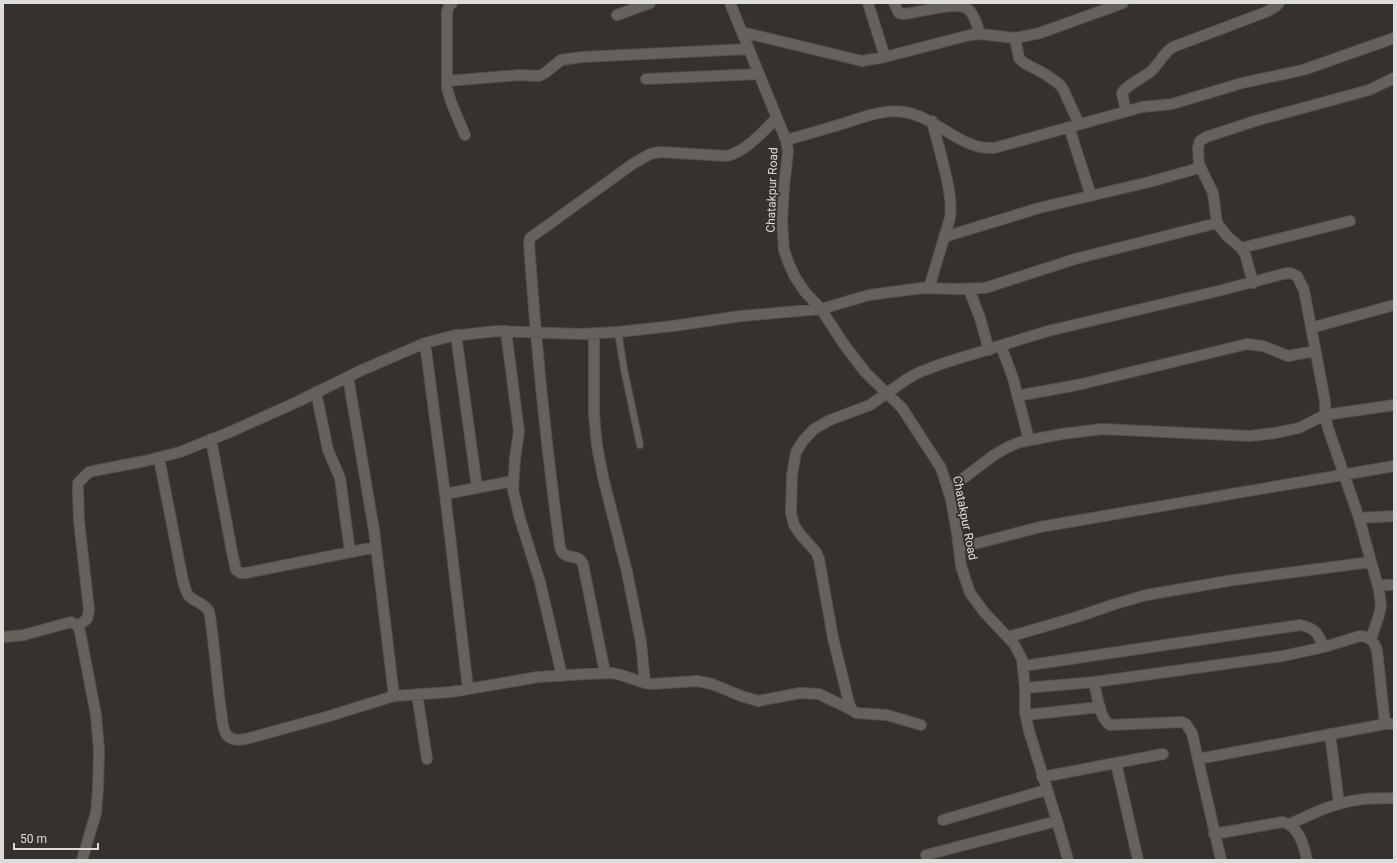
<svg xmlns="http://www.w3.org/2000/svg" width="1397" height="863" font-family="Roboto,sans-serif">
<rect width="100%" height="100%" fill="#35312e"/>
<g fill="none" stroke-linecap="round" stroke-linejoin="round">
<defs>
<path id="lane" d="M618 332 624 369 640 445"/>
<path id="street" d="M452 3 449 6 447 12V88L451 102 465 135
M730 3 786 140 788 151 784 187 782 221 784 250 789 264 795 277 805 292 821 309 843 343 865 372 902 408 941 468 951 499 957 533 961 566 970 593 984 612 1014 644 1022 659 1025 688V712L1029 731 1057 821 1068 860
M868 3 885 57
M894 3 899 13 904 14C919 13 957 0 968 9 975 15 977 26 980 34
M617 15 650 3
M742 32 862 61 885 57 970 35 980 34 1015 38 1040 33 1123 3
M1015 38 1019 58 1024 63 1045 74 1059 84 1063 89 1079 124
M646 79 759 74
M447 81 519 75 539 76 545 73 561 60 582 57 749 49
M1126 111 1122 93C1129 83 1140 80 1150 72 1159 65 1162 54 1173 47L1266 12 1275 7 1279 3
M1069 127 1091 196
M786 140C805 135 825 129 845 123 864 117 884 109 904 112 937 117 960 150 994 148L1142 107 1172 104 1242 83 1303 70 1394 38
M1199 164 1213 193 1217 223 1227 236 1241 248 1245 254 1253 283
M944 237 1039 208 1149 182 1192 170 1197 168 1199 164 1198 148 1200 141 1206 137 1255 121 1369 90 1394 78
M1241 248 1350 221
M929 288 950 218C954 193 938 147 932 121
M969 289 980 318 989 350
M1311 328 1394 305
M506 331 519 432 515 458 513 490 520 519 540 582 562 676
M594 333V415L597 446 603 477 627 572 641 642 645 683
M456 335 477 487
M425 343 445 494 468 689
M1001 346 1013 378 1029 440
M348 377 374 530 394 696
M316 392 328 450 340 478 350 552
M1017 396 1082 384 1247 344 1263 346 1288 356 1315 351
M211 439 232 552 236 570 241 573H246L376 547
M159 458 183 581C185 586 186 595 191 598 200 604 202 602 209 611 215 644 216 677 221 710 222 717 222 727 226 734 231 741 239 740 246 739L326 717 394 696 451 692 538 677 586 674 612 673 621 675 645 683 652 684 697 681 712 684 741 696 758 701 800 693 819 694 852 710
M948 490 994 455 1008 447 1020 442 1062 434 1102 429 1250 436 1275 433 1299 428 1325 415 1394 405
M445 494 513 481
M1359 518 1394 516
M959 548 1040 527 1394 466
M1378 585H1394
M78 626 87 619 89 610 79 521 78 491V483L89 472 98 470 145 461 180 452 230 432 297 402 362 370 425 343 452 336 497 331 581 334 618 332 673 326 741 316 821 309 869 295 922 288 957 289 985 288 1075 259 1217 223
M3 637 24 635 71 622 78 626 80 632 96 715 99 750 98 788 96 813 82 860
M1008 637 1077 617 1112 605 1146 595 1234 580 1371 562
M1023 666 1300 625C1317 629 1317 633 1324 647
M605 673 583 564C577 551 564 563 560 547 546 446 536 345 529 243L530 238 634 163 650 154 660 152 727 156C748 150 762 132 777 118
M1094 682C1097 694 1099 718 1110 725L1182 722 1186 724 1192 733 1221 860
M1025 688 1094 682 1283 656 1324 647 1360 636C1370 637 1374 641 1377 650L1385 724
M417 694 427 759
M1026 715 1100 707
M921 725 887 715 856 713 852 710 849 703 833 638 819 559 816 552 800 534 794 525 791 513 792 475 796 452 803 441 814 429 830 420 870 405 907 379 920 372 944 363 1048 331 1222 290 1283 274 1290 273 1297 276 1304 290 1325 401V415L1328 428 1359 518 1379 590 1381 606 1379 615 1371 639
M1330 734 1339 804
M1198 759 1385 724H1394
M1116 763 1138 860
M1042 777 1163 754
M943 820 1046 790
M1290 824C1311 814 1334 803 1357 800 1369 798 1382 798 1394 798
M1214 834 1283 822C1299 826 1304 846 1307 860
M926 855 1057 821"/>
</defs>
<use href="#lane" stroke="#53504d" stroke-width="8"/>
<use href="#street" stroke="#53504d" stroke-width="12"/>
<use href="#lane" stroke="#65615d" stroke-width="6"/>
<use href="#street" stroke="#65615d" stroke-width="10"/>
</g>
<g text-anchor="middle" dominant-baseline="central" stroke-width="4" stroke-linejoin="round" paint-order="stroke">
<g font-size="12" fill="#dedcda" stroke="#35312e">
<text transform="translate(772 190) rotate(-88)">Chatakpur Road</text>
<text transform="translate(965 518) rotate(79)">Chatakpur Road</text>
</g>
</g>
<rect width="1397" height="863" fill="none" stroke="#dedcda" stroke-width="8"/>
<path d="M14 843v6h84v-6" fill="none" stroke="#dedcda" stroke-width="2"/>
<text x="20" y="843" font-size="12" fill="#dedcda" stroke="#35312e" stroke-width="3" paint-order="stroke">50 m</text>
</svg>
